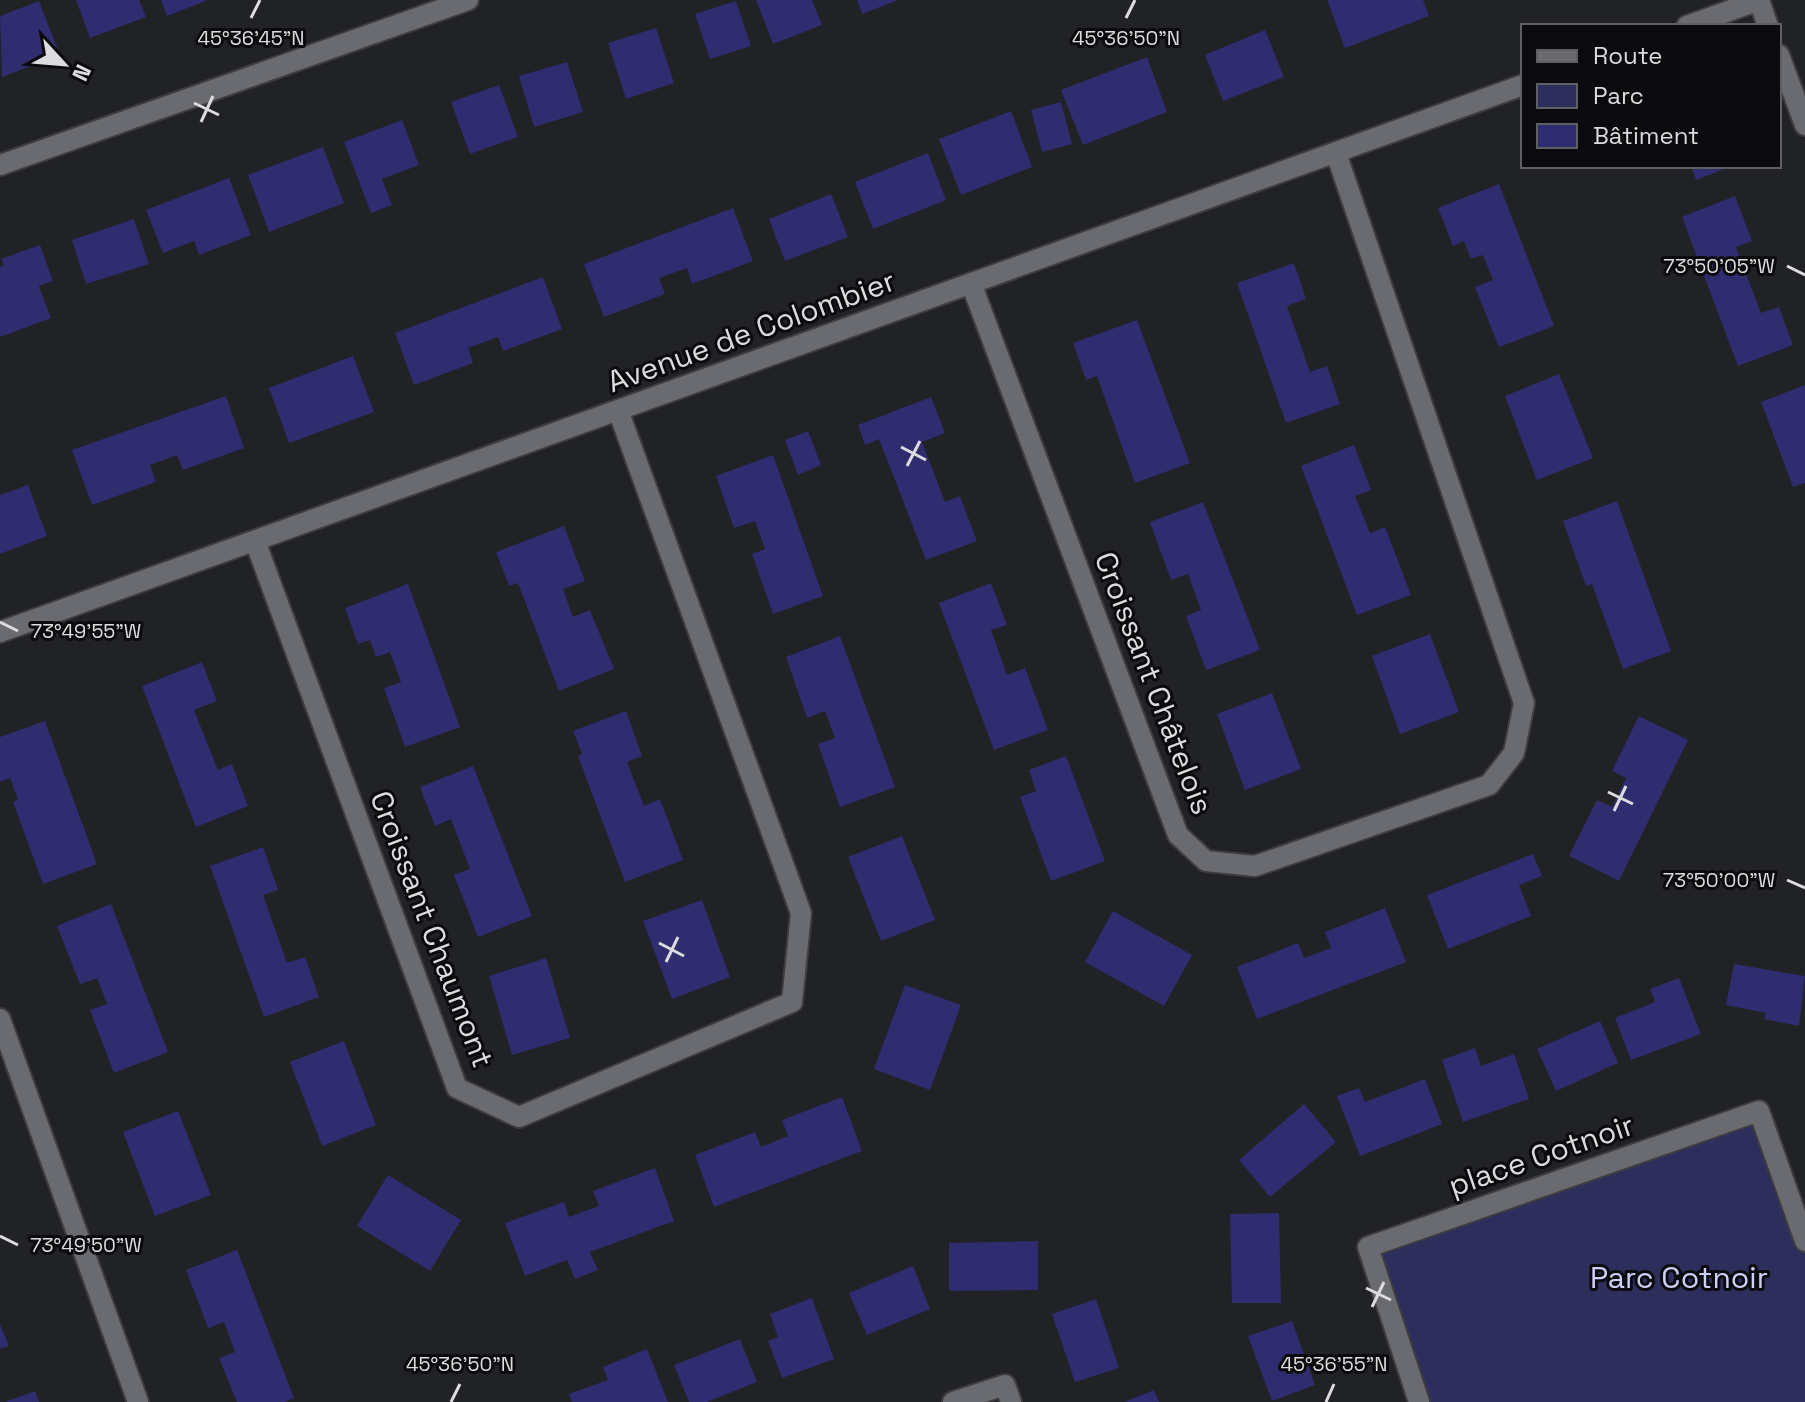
<svg xmlns="http://www.w3.org/2000/svg" width="1805" height="1402" font-family="'Space Grotesk',sans-serif">
<rect width="100%" height="100%" fill="#212226"/>
<path fill="#2e2e5d" d="M1757 1119 1805 1249V1402H1418L1365 1249Z"/>
<path fill="#2f2c6f" d="M76 0H139L146 17 90 38Z
M161 0H208L167 16Z
M756 0H812L822 25 773 44Z
M857 0H898L862 14Z
M1327 0H1423L1429 16 1345 48Z
M39 1 60 55 2 77 0 16Z
M736 1 751 46 710 59 695 14Z
M656 28 674 83 626 99 608 43Z
M1265 30 1284 77 1223 101 1205 55Z
M1147 57 1167 112 1083 145 1061 90Z
M567 62 583 112 534 127 519 76Z
M499 85 518 137 470 154 451 102Z
M1061 102 1072 144 1042 152 1031 110Z
M1011 111 1032 167 961 195 939 139Z
M402 120 419 165 382 179 392 205 371 213 344 142Z
M323 147 344 203 269 232 248 175Z
M928 153 946 200 873 229 855 182Z
M1691 166H1732L1696 180Z
M229 178 251 235 199 255 194 241 163 253 146 210Z
M1499 184 1554 326 1499 347 1475 287 1493 280 1483 255 1471 259 1464 241 1453 246 1438 208Z
M831 194 848 237 785 261 769 219Z
M1735 196 1752 241 1736 247 1761 313 1779 307 1793 345 1738 366 1682 217Z
M733 208 753 261 692 284 687 268 659 278 665 294 604 317 584 264Z
M134 219 149 264 86 284 72 240Z
M40 245 53 281 39 286 51 318 0 337V267L4 266 1 259Z
M1294 263 1306 299 1287 306 1310 372 1327 366 1340 404 1286 423 1237 283Z
M543 277 562 329 503 351 498 337 468 348 473 363 414 385 395 333Z
M1137 320 1190 463 1135 483 1097 376 1086 380 1073 343Z
M353 356 374 412 289 443 269 388Z
M1559 374 1593 458 1537 480 1505 396Z
M1805 385V483L1793 487 1761 402Z
M226 396 244 448 183 470 177 455 150 465 156 482 92 505 72 450Z
M931 397 945 433 922 442 945 502 960 496 977 541 926 560 879 439 865 445 858 425Z
M808 431 821 465 798 475 785 440Z
M1354 445 1371 490 1355 496 1370 533 1385 527 1411 595 1357 615 1301 466Z
M773 455 823 596 773 614 752 554 765 549 755 521 734 528 716 476Z
M28 485 47 536 0 554V495Z
M1617 501 1671 651 1623 669 1592 584 1586 586 1563 521Z
M1203 502 1260 650 1206 670 1186 616 1201 610 1188 574 1171 580 1150 522Z
M564 526 585 581 563 589 573 617 590 610 614 669 559 691 518 583 509 586 496 552Z
M991 583 1007 625 991 630 1007 675 1025 668 1048 730 994 750 939 603Z
M408 584 460 727 405 747 384 688 401 682 390 652 376 657 370 640 358 644 345 608Z
M1430 634 1459 712 1400 734 1372 656Z
M840 636 895 787 840 807 818 744 835 738 825 711 807 718 786 657Z
M202 662 217 701 194 710 218 770 232 764 248 806 196 827 142 686Z
M1272 693 1301 769 1245 790 1217 714Z
M626 711 642 756 627 762 644 806 660 799 683 860 625 882 578 756 582 754 573 731Z
M1639 716 1688 740 1619 881 1569 856 1597 800 1612 807 1626 778 1612 771Z
M45 721 97 864 43 884 13 802 18 800 10 778 0 782V737Z
M1066 756 1105 861 1051 881 1020 797 1036 791 1029 770Z
M473 766 532 916 478 937 454 875 470 869 451 819 435 826 420 787Z
M902 836 935 920 881 941 848 857Z
M263 847 278 890 263 895 287 963 305 957 319 997 264 1017 210 866Z
M1533 854 1542 876 1519 885 1531 916 1448 949 1427 895Z
M702 900 730 977 672 999 643 921Z
M111 904 168 1052 114 1073 90 1010 107 1004 97 978 80 984 57 926Z
M1385 908 1406 962 1257 1019 1237 967 1298 943 1304 958 1331 948 1325 932Z
M1113 911 1192 955 1164 1006 1085 962Z
M546 958 570 1038 512 1055 489 976Z
M1734 964 1805 976 1799 1026 1764 1019 1766 1013 1726 1005Z
M1679 978 1701 1034 1631 1060 1615 1018 1655 1002 1650 989Z
M905 985 961 1005 930 1090 874 1069Z
M1600 1021 1618 1063 1556 1091 1537 1049Z
M344 1041 376 1125 322 1146 290 1062Z
M1475 1048 1481 1066 1514 1054 1529 1099 1463 1122 1442 1060Z
M1425 1079 1442 1124 1360 1156 1337 1096 1359 1088 1365 1102Z
M842 1097 862 1151 714 1207 695 1155 755 1132 761 1147 788 1136 782 1120Z
M1304 1104 1336 1142 1270 1197 1239 1160Z
M178 1111 211 1195 155 1216 123 1132Z
M655 1168 674 1221 590 1252 598 1270 575 1279 567 1260 525 1276 505 1223 564 1202 569 1217 599 1206 593 1191Z
M388 1175 461 1220 430 1271 357 1226Z
M1279 1213 1281 1303H1232L1230 1214Z
M1038 1241V1290L949 1291V1243Z
M237 1250 294 1398 284 1402H237L219 1358 235 1352 224 1322 208 1328 186 1270Z
M913 1266 930 1309 867 1335 849 1293Z
M812 1298 834 1359 782 1378 768 1341 778 1337 770 1314Z
M1096 1299 1119 1368 1075 1382 1052 1314Z
M1292 1321 1315 1385 1272 1401 1248 1336Z
M0 1324 9 1346 0 1349Z
M740 1339 757 1382 707 1402H689L674 1365Z
M647 1349 668 1402H572L569 1394 608 1380 603 1367Z
M1154 1390 1159 1402H1124Z
M35 1391 39 1402H5Z"/>
<g fill="none" stroke-linecap="round" stroke-linejoin="round">
<defs>
<path id="minor" d="M1759 0 1768 26
M1687 26 1759 0
M1779 55 1805 125
M0 165 468 0
M971 283 1178 835 1206 861 1255 866 1489 785 1514 753 1524 703 1336 153
M255 541 457 1088 519 1117 792 1002 801 913 618 410
M0 632 1523 85
M0 1019 138 1402
M953 1402 1005 1385 1011 1402
M1419 1402 1368 1247 1759 1111 1805 1241"/>
</defs>
<use href="#minor" stroke="#3d3d41" stroke-width="24"/>
<use href="#minor" stroke="#6a6b70" stroke-width="20"/>
</g>
<path fill="none" stroke="#dcdcdf" stroke-width="3" d="M251 18 260 0M1126 18 1135 0M194 103 219 115M201 122 213 96M1787 266 1805 275M901 447 926 460M907 466 920 441M0 622 18 631M1608 792 1633 804M1614 811 1626 786M1787 880 1805 888M659 943 684 956M666 962 678 937M0 1236 18 1245M1366 1288 1391 1300M1372 1307 1384 1282M451 1402 460 1384M1326 1402 1334 1384"/>
<g text-anchor="middle" dominant-baseline="central" stroke-width="6" stroke-linejoin="round" paint-order="stroke">
<g font-size="30" fill="#dcdcdf" stroke="#0b0b0d">
<text transform="translate(751 331) rotate(-20)">Avenue de Colombier</text>
<text transform="translate(1154 683) rotate(69)">Croissant Châtelois</text>
<text transform="translate(432 929) rotate(69)">Croissant Chaumont</text>
<text transform="translate(1541 1155) rotate(-19)">place Cotnoir</text>
</g>
<g font-size="30" fill="#ccd0f9" stroke="#0b0b0d">
<text x="1679" y="1277">Parc Cotnoir</text>
</g>
</g>
<g font-size="20" text-anchor="middle" fill="#dcdcdf" stroke="#0b0b0d" stroke-width="6" stroke-linejoin="round" paint-order="stroke">
<text x="251" y="45">45°36'45"N</text>
<text x="1126" y="45">45°36'50"N</text>
<text x="1719" y="273">73°50'05"W</text>
<text x="86" y="638">73°49'55"W</text>
<text x="1719" y="887">73°50'00"W</text>
<text x="86" y="1252">73°49'50"W</text>
<text x="460" y="1371">45°36'50"N</text>
<text x="1334" y="1371">45°36'55"N</text>
</g>
<rect x="1521" y="24" width="260" height="144" fill="#0b0b0d" stroke="#5f5f61" stroke-width="2"/>
<rect x="1537" y="50" width="40" height="12" fill="#6a6b70" stroke="#5f5f61" stroke-width="2"/>
<text x="1593" y="64" font-size="24" fill="#dcdcdf">Route</text>
<rect x="1537" y="84" width="40" height="24" fill="#2e2e5d" stroke="#5f5f61" stroke-width="2"/>
<text x="1593" y="104" font-size="24" fill="#dcdcdf">Parc</text>
<rect x="1537" y="124" width="40" height="24" fill="#2f2c6f" stroke="#5f5f61" stroke-width="2"/>
<text x="1593" y="144" font-size="24" fill="#dcdcdf">Bâtiment</text>
<g transform="translate(64 64) rotate(116)" stroke="#0b0b0d" stroke-width="6" paint-order="stroke">
<path d="M0-6L14 30L0 20L-14 30Z" fill="#dcdcdf"/>
<text y="-12" font-size="22" font-weight="bold" text-anchor="middle" fill="#dcdcdf">N</text>
</g>
</svg>
